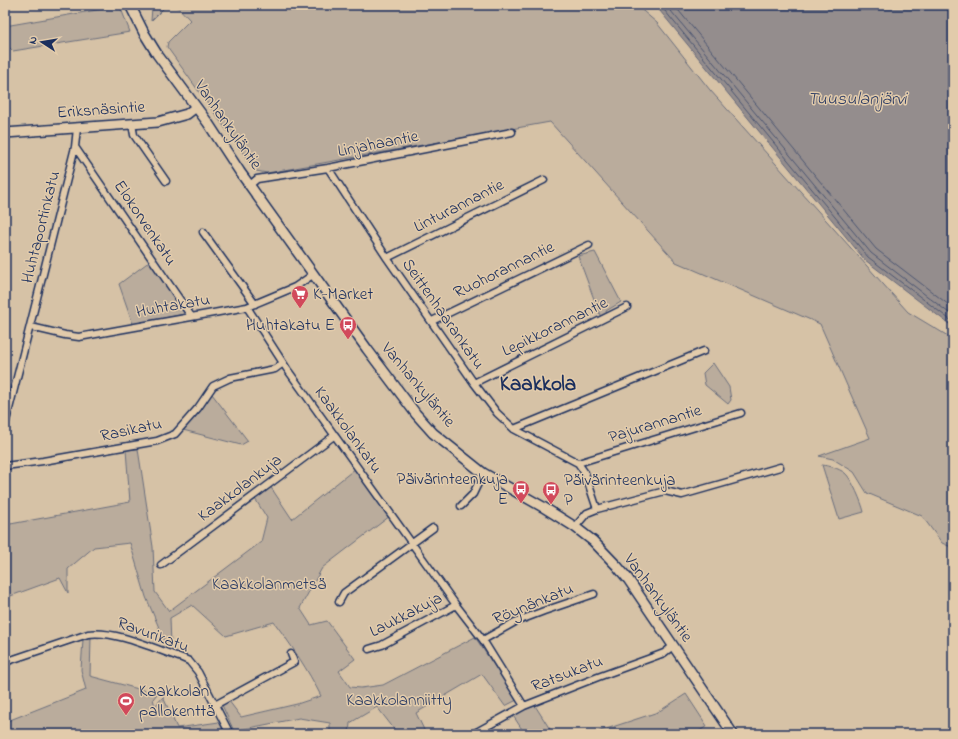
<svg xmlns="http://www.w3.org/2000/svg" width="958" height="739" font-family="'Indie Flower',sans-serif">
<rect width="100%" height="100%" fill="#d6c2a6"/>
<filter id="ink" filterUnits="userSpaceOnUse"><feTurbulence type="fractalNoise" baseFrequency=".025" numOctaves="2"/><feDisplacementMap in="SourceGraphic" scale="8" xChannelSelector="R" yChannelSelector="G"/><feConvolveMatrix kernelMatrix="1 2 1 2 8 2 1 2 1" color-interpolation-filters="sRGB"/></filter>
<g filter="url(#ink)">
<path fill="#baac9c" stroke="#6a6e7d" d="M140 5H167L151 21 152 7 141 9Z
M176 5H636L657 23 710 90 908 312 953 339V548L942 543 922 516 867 493 854 472 833 459 819 456 870 438 820 324 676 262 550 122 267 173 256 171 167 47 168 42 190 20Z
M120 6 130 32 13 51 5 43V26Z
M595 252 621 302 606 311 607 315 601 318 578 256Z
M150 261 185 314 133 324 119 284Z
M713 363 729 387 731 400 728 404 705 385 703 373Z
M212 394 248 441 241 445 183 430Z
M138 449 153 547 155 592 169 611 261 542 267 518 254 497 270 486 292 519 356 468 390 516 322 568 300 608 311 625 327 621 355 659 339 671 350 687 361 688 383 685 475 637 517 700 505 706 482 674 416 713 426 734H398L377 707 350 723 349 734H330V723L299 718 234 731 222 705 229 701 241 717 297 704 321 696C308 670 292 646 274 622L226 636 192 605 170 618 171 645 165 642 146 597 130 543 94 547 68 569V593L60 578 5 598V525L130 502 126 450Z
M822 465C830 466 838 468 845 473 852 479 862 503 864 512L839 519Z
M91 638 90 676 157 694 153 699 155 706 163 697 177 728 219 722 225 734H5V722L86 690 81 670 83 639Z
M686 694 707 726 695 734H591L658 712Z
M534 704 553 734H525L512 714Z"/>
<path fill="#948d8d" stroke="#64677a" d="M655 5H953V327L865 260Z"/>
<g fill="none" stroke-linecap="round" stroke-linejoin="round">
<path stroke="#4b5571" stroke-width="1" d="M660 5 868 257 953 322
M666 5 871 253 953 316
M674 5 876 249 953 308"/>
<defs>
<path id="street" d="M132 124 134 135 166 181
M75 147 191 316
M328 168 387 258 474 383 497 413 514 429 578 463 585 473 597 509
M250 185 257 179 328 168 512 132
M203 232 255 304
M387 258 544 180
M247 307 287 369 456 605 483 640 524 706
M432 321 589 245
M31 327 65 335 79 337 247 307 295 287 314 274
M474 383 627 307
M5 425 75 147 77 128
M514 429 704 351
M578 463 741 413
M5 466 43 461 157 441 175 434 198 408 213 386 230 378 275 369 283 363
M461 506 473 494 483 473
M575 527 587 513 597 509 665 491 682 495 780 467
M161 565 335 435
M339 602 344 593 433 528
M483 640 515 622 544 611 594 594
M369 649 382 645 456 605
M5 662 88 634C115 630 155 649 182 658L189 661 198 672 230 734
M215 705 294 662 291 654
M473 734 524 706 598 677 656 656 664 653 673 646"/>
<path id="secondary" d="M130 5 144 33 157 54 208 123 240 172 367 349 416 414 433 433 483 473 543 507 575 527 593 541 617 566 628 579 733 734
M5 133 158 122 187 114 196 107"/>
</defs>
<use href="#street" stroke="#1b2f5e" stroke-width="9"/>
<use href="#secondary" stroke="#1b2f5e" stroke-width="12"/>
<use href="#street" stroke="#e2cbab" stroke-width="6"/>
<use href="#secondary" stroke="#e2cbab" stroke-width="9"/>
</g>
</g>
<defs>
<symbol id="supermarket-pin" viewBox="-11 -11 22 30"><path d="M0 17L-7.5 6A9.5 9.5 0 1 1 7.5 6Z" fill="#d1495b" stroke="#e2cbab"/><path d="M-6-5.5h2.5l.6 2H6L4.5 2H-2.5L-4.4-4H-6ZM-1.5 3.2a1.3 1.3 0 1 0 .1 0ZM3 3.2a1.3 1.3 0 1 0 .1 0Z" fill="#fff"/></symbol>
<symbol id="bus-pin" viewBox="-11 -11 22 30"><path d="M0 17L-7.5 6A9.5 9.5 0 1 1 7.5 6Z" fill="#d1495b" stroke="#e2cbab"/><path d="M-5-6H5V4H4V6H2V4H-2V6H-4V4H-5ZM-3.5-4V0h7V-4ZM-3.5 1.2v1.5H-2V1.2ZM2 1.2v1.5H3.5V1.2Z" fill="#fff"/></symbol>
<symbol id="stadium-pin" viewBox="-11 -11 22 30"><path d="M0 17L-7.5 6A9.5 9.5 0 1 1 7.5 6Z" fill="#d1495b" stroke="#e2cbab"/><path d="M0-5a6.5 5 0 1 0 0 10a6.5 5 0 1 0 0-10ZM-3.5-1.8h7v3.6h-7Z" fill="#fff"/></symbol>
</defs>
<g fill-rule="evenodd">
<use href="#supermarket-pin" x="290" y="284" width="20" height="27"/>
<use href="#bus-pin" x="338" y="315" width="20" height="27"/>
<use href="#bus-pin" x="511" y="479" width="20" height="27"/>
<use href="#bus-pin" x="541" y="480" width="20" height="27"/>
<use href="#stadium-pin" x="116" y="691" width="20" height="27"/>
</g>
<g text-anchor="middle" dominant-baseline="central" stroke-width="3" stroke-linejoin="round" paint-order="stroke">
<g font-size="17" fill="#1b2f5e" stroke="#e2cbab">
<text transform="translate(101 110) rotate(-4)">Eriksnäsintie</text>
<text transform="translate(228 125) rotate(55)">Vanhankyläntie</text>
<text transform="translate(378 144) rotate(-11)">Linjahaantie</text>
<text transform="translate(459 206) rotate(-27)">Linturannantie</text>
<text transform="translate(145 223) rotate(56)">Elokorvenkatu</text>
<text transform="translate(41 227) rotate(-76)">Huhtaportinkatu</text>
<text transform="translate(504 270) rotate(-26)">Ruohorannantie</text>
<text transform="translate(173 306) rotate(-10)">Huhtakatu</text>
<text transform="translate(443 314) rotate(55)">Seittenhaarankatu</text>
<text transform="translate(555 327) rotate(-26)">Lepikkorannantie</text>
<text transform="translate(418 385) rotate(50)">Vanhankyläntie</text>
<text transform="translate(655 424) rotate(-17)">Pajurannantie</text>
<text transform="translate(131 430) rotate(-12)">Rasikatu</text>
<text transform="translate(348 430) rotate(54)">Kaakkolankatu</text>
<text transform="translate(240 488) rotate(-37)">Kaakkolankuja</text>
<text transform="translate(658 598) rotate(54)">Vanhankyläntie</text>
<text transform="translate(533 604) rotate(-22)">Röynänkatu</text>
<text transform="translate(406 615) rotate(-27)">Laukkakuja</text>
<text transform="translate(153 635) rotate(20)">Ravurikatu</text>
<text transform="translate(567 674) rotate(-21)">Ratsukatu</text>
</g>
<g font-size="17" fill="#1b2f5e" stroke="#e2cbab" text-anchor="start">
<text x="313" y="294">K-Market</text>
<text x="335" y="325" text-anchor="end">Huhtakatu E</text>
<text x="508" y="479" text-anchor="end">Päivärinteenkuja<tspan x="508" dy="20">E</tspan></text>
<text x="564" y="480">Päivärinteenkuja<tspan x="564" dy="20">P</tspan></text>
<text x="139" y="691">Kaakkolan<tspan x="139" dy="20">pallokenttä</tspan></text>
</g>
<g font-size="17" fill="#2b3c64" stroke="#e2cbab">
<text x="269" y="584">Kaakkolanmetsä</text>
<text x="399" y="700">Kaakkolanniitty</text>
</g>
<g font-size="18" font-style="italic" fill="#2d3d65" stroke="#e2cbab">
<text x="857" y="100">Tuusulanjärvi</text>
</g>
<g font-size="21" font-weight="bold" fill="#1b2f5e" stroke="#e2cbab">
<text x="538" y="385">Kaakkola</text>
</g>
</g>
<rect width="958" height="739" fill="none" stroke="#e2cbab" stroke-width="20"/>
<rect x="10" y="10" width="938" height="719" fill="none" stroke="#1b2f5e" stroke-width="1.5" filter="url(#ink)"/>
<g transform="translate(42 42) rotate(282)" stroke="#e2cbab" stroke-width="3" paint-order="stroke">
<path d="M0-3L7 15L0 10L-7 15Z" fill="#1b2f5e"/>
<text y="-6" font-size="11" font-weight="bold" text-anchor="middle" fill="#1b2f5e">N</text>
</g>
</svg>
